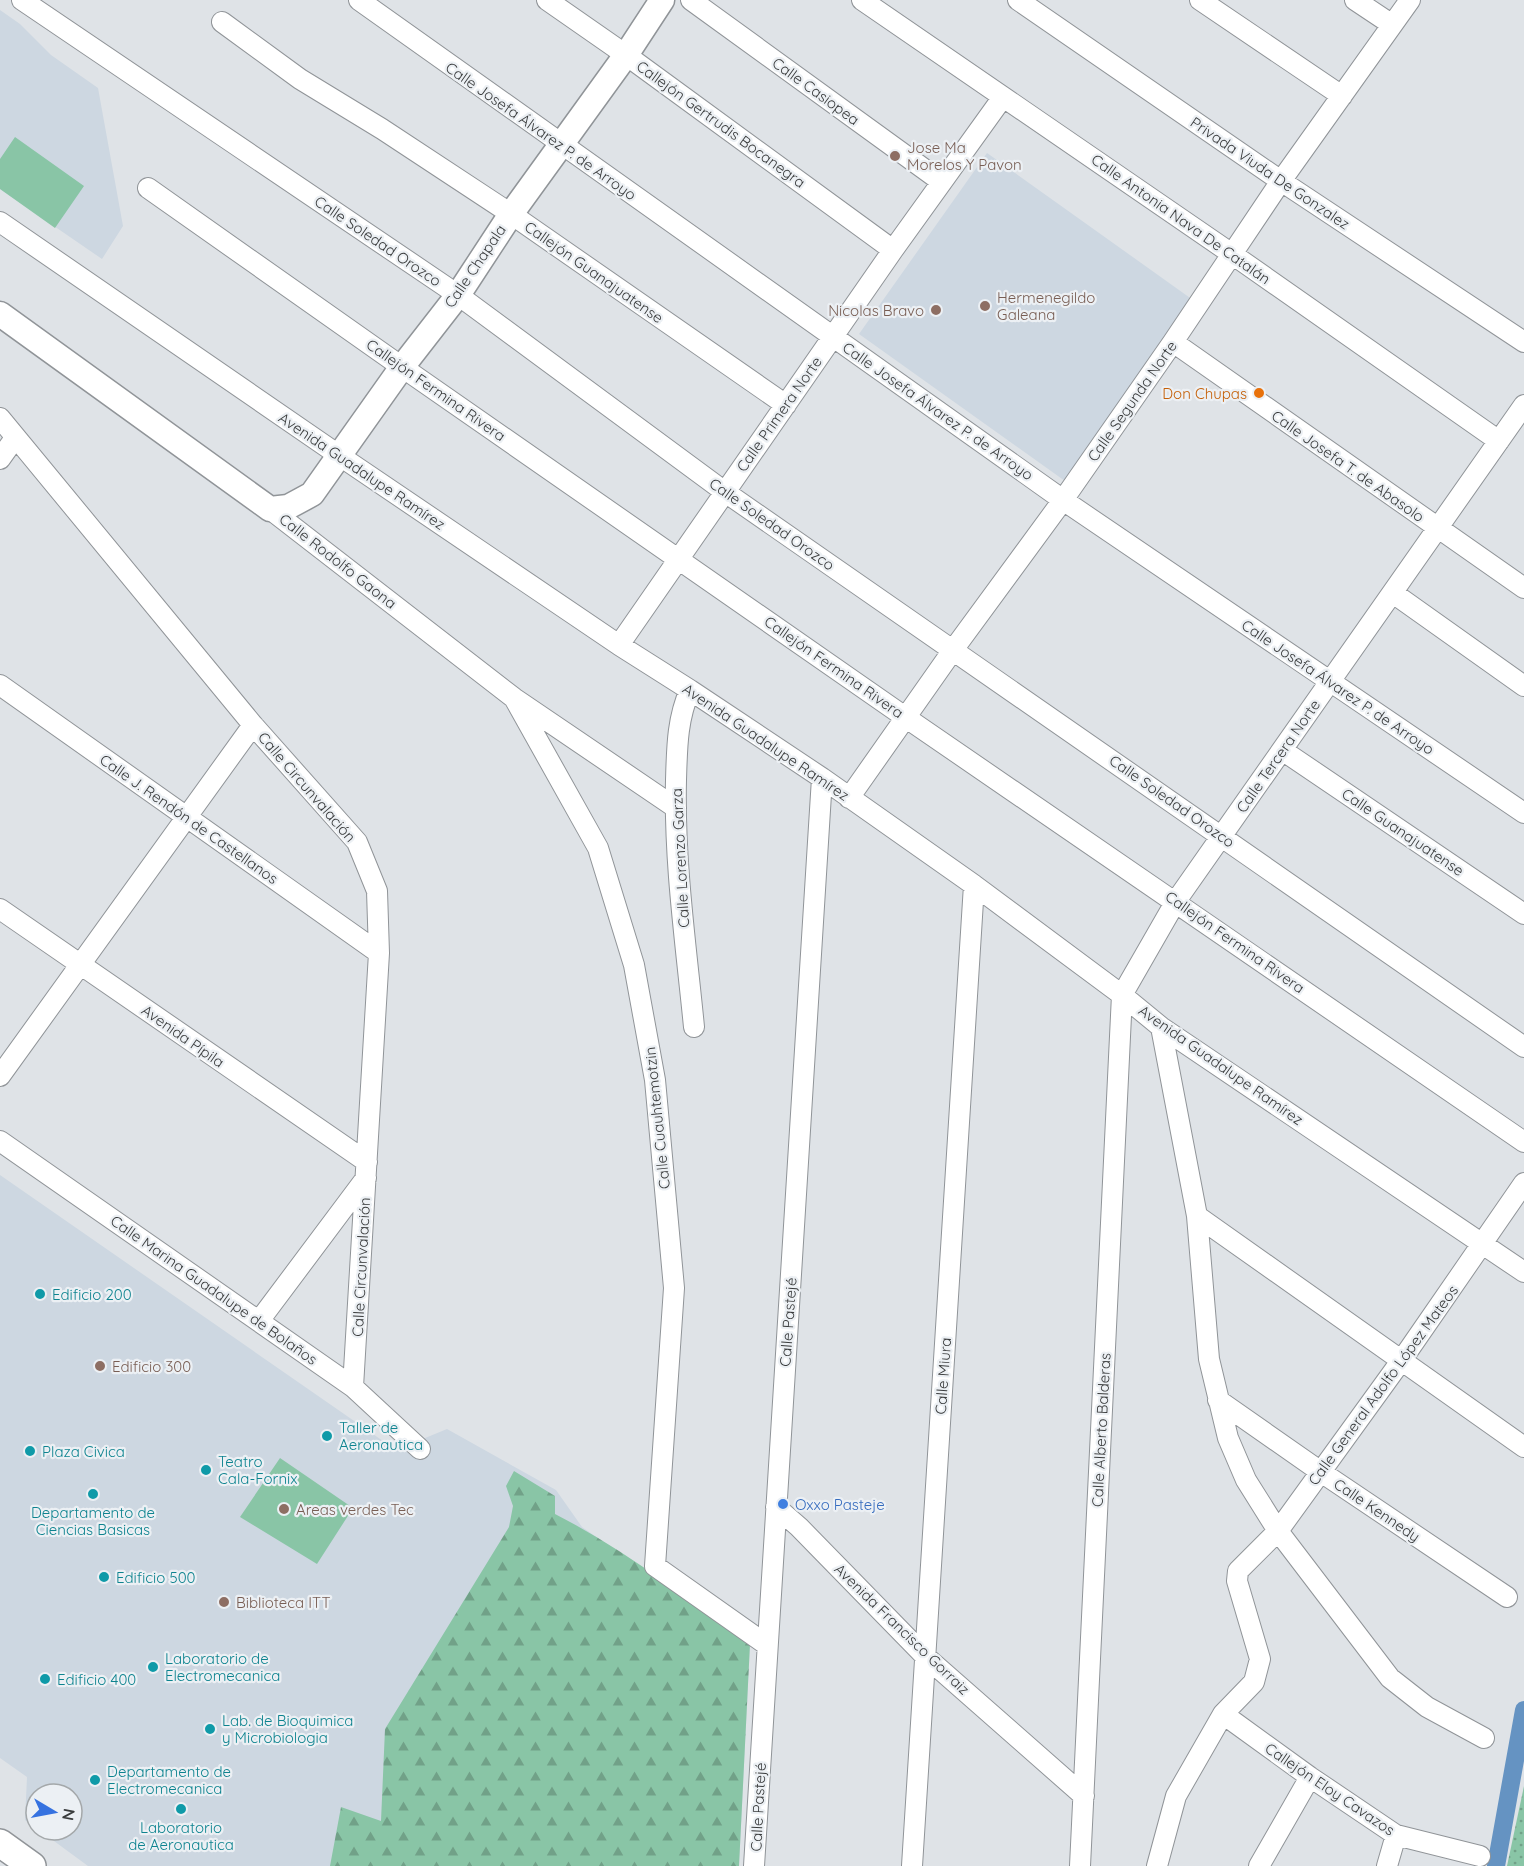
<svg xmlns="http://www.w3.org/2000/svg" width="1524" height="1866" font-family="Quicksand,sans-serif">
<defs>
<pattern id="grass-dots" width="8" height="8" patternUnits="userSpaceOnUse" patternTransform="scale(1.5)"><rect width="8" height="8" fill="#89c5a6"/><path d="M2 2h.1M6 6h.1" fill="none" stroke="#71a188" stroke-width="1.8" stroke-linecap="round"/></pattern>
<pattern id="forest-firs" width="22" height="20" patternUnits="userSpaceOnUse" patternTransform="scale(1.5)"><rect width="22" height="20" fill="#89c5a6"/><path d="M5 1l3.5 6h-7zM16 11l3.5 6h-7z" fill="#71a188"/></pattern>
</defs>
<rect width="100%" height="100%" fill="#dfe3e7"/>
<path fill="#cdd7e1" d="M0 10 20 24 51 55 98 88 123 226 102 259 0 189Z
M987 153 1193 300 1065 481 859 334Z
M0 1175 396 1450 447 1429 556 1490 582 1527 750 1644 739 1866H88L39 1830H72V1794H36V1828L25 1820 27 1777 0 1758Z"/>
<path fill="url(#grass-dots)" d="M1524 1786V1866H1507Z"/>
<path fill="url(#forest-firs)" d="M514 1471 555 1496V1514C624 1549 687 1598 750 1644L739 1866H330L341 1807 381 1821 385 1729 509 1527 513 1506 506 1486Z"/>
<path fill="#89c5a6" d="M15 137 84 186 55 228 0 189V159Z
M280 1458 353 1508 317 1564 240 1517Z"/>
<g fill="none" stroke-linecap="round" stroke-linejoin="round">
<path stroke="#6593c2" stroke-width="18" d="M1496 1866 1524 1710"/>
<defs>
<path id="minor" d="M22 0 458 295 725 492 1524 1047
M359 0 1063 500 1524 813
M547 0 626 55 893 250
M691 0 942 182
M862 0 1232 254 1499 441
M1018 0 1281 181 1524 342
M1200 0 1342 96
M1355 0 1391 24
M222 22 300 79 382 129 511 214 786 405
M148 188 402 367 905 717 1524 1142
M0 222 340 456 619 645 690 690 822 778 974 885 1122 995 1161 1027 1524 1272
M1173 342 1524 588
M0 418 253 725 357 842 377 891 379 953 353 1387
M0 459 15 438
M270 509 514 698 676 808
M1393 593 1524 686
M619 645 893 250 1003 97
M0 685 379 953
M690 690C677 719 677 748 676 780 674 863 686 945 694 1027
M514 698 598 848 634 965 655 1080 674 1288 655 1566 767 1645
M1282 750 1524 914
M849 798 953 650 1063 500 1173 342 1281 181 1410 0
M0 909 367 1162
M1161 1027 1197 1216 1209 1359 1228 1438 1246 1480 1278 1531 1390 1678 1427 1707 1484 1738
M0 1076 253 725
M0 1141 353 1387 420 1449
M1197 1216 1524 1447
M259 1321 366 1178
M1218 1400 1321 1472 1507 1597
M776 1507 799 1527 926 1657 1084 1796
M1223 1714 1310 1777 1396 1835 1480 1856
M754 1866 822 778
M912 1866 974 885
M1080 1866 1122 995 1176 901 1524 405
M1157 1866 1176 1796 1223 1714 1254 1682 1260 1659 1237 1581 1238 1571 1278 1531 1401 1361 1524 1183
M1259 1866 1310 1777
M1387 1866 1396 1835"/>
<path id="tertiary" d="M0 314 270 509 288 507 312 494 402 367 458 295 511 214 626 55 662 0"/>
<path id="secondary" d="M0 1843 32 1866"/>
</defs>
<use href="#minor" stroke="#909498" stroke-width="22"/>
<use href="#tertiary" stroke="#909498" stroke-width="27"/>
<use href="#secondary" stroke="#909498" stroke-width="30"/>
<use href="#minor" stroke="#fff" stroke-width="20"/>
<use href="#tertiary" stroke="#fff" stroke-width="24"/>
<use href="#secondary" stroke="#fff" stroke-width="27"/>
</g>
<g fill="#8d6e63" stroke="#ecf0f4" stroke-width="2">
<circle cx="895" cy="156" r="6"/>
<circle cx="985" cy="306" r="6"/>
<circle cx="936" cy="310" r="6"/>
<circle cx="100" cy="1366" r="6"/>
<circle cx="284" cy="1509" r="6"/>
<circle cx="224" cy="1602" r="6"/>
</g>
<circle fill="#e8710a" stroke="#ecf0f4" stroke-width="2" cx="1259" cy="393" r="6"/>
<g fill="#0f9aa8" stroke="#ecf0f4" stroke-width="2">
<circle cx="40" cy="1294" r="6"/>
<circle cx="327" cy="1436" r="6"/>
<circle cx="30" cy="1451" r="6"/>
<circle cx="206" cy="1470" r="6"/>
<circle cx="93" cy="1494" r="6"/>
<circle cx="104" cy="1577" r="6"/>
<circle cx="153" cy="1667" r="6"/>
<circle cx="45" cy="1679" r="6"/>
<circle cx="210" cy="1729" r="6"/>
<circle cx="95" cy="1780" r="6"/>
<circle cx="181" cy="1809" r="6"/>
</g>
<circle fill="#3f7fe0" stroke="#ecf0f4" stroke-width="2" cx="783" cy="1504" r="6"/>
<g text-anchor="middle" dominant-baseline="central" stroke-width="4.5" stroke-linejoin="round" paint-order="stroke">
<g font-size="15" fill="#393b3c" stroke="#ecf0f4">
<text transform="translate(816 91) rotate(36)">Calle Casiopea</text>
<text transform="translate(721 124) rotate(36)">Callejón Gertrudis Bocanegra</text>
<text transform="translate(541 131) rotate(35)">Calle Josefa Álvarez P. de Arroyo</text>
<text transform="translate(1270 173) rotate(34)">Privada Viuda De Gonzalez</text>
<text transform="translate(1181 219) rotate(35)">Calle Antonia Nava De Catalán</text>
<text transform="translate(378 241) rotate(34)">Calle Soledad Orozco</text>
<text transform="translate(475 266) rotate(-56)">Calle Chapala</text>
<text transform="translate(594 272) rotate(35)">Callejón Guanajuatense</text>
<text transform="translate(436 390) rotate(35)">Callejón Fermina Rivera</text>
<text transform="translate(1132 401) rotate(-55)">Calle Segunda Norte</text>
<text transform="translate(938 411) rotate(35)">Calle Josefa Álvarez P. de Arroyo</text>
<text transform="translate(779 414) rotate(-55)">Calle Primera Norte</text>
<text transform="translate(1348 466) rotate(35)">Calle Josefa T. de Abasolo</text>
<text transform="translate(362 471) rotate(34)">Avenida Guadalupe Ramírez</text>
<text transform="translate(772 524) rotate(35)">Calle Soledad Orozco</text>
<text transform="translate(338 561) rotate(38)">Calle Rodolfo Gaona</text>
<text transform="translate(834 667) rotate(35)">Callejón Fermina Rivera</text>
<text transform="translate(1338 687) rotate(34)">Calle Josefa Álvarez P. de Arroyo</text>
<text transform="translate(766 742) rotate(34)">Avenida Guadalupe Ramírez</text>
<text transform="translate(1278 756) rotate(-55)">Calle Tercera Norte</text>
<text transform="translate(307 787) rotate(49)">Calle Circunvalación</text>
<text transform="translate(1172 801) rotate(35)">Calle Soledad Orozco</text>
<text transform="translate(189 819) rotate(35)">Calle J. Rendón de Castellanos</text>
<text transform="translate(1403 832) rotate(34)">Calle Guanajuatense</text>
<text transform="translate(680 858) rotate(-93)">Calle Lorenzo Garza</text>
<text transform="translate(1235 942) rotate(35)">Callejón Fermina Rivera</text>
<text transform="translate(183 1036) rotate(35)">Avenida Pípila</text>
<text transform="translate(1221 1065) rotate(35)">Avenida Guadalupe Ramírez</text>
<text transform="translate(657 1118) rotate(-96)">Calle Cuauhtemotzin</text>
<text transform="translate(361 1267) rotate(-87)">Calle Circunvalación</text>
<text transform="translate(214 1290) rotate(35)">Calle Marina Guadalupe de Bolaños</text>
<text transform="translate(788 1322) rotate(-86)">Calle Pastejé</text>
<text transform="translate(943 1376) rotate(-86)">Calle Miura</text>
<text transform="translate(1383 1385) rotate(-54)">Calle General Adolfo López Mateos</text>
<text transform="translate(1101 1430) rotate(-87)">Calle Alberto Balderas</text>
<text transform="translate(1377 1510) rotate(34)">Calle Kennedy</text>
<text transform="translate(902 1629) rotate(44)">Avenida Francisco Gorraiz</text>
<text transform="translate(1330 1789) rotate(34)">Callejón Eloy Cavazos</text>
<text transform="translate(758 1807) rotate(-87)">Calle Pastejé</text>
</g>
<g font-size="15" fill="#785e54" stroke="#ecf0f4" text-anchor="start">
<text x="907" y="147">Jose Ma<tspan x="907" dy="17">Morelos Y Pavon</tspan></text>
<text x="997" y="297">Hermenegildo<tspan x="997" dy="17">Galeana</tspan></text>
<text x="924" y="310" text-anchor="end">Nicolas Bravo</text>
<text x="112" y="1366">Edificio 300</text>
<text x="296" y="1509">Areas verdes Tec</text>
<text x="236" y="1602">Biblioteca ITT</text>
</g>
<g font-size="15" fill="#c56008" stroke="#ecf0f4" text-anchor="end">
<text x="1247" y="393">Don Chupas</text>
</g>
<g font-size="15" fill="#0d838f" stroke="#ecf0f4" text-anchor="start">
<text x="52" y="1294">Edificio 200</text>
<text x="339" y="1427">Taller de<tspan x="339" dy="17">Aeronautica</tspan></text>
<text x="42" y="1451">Plaza Civica</text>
<text x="218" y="1461">Teatro<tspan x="218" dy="17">Cala-Fornix</tspan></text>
<text x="93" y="1512" text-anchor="middle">Departamento de<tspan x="93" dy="17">Ciencias Basicas</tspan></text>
<text x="116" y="1577">Edificio 500</text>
<text x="165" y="1658">Laboratorio de<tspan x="165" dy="17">Electromecanica</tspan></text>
<text x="57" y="1679">Edificio 400</text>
<text x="222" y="1720">Lab. de Bioquimica<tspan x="222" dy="17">y Microbiologia</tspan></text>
<text x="107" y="1771">Departamento de<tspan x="107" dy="17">Electromecanica</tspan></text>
<text x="181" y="1827" text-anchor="middle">Laboratorio<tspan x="181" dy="17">de Aeronautica</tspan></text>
</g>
<g font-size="15" fill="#366cbe" stroke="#ecf0f4" text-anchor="start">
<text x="795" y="1504">Oxxo Pasteje</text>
</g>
</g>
<g transform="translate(54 1812) rotate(100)"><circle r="28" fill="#ecf0f4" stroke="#a4a8aa" stroke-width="1.5"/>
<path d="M0-4.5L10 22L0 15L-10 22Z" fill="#3672e0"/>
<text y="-9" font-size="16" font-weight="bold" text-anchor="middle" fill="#393b3c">N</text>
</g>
</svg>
